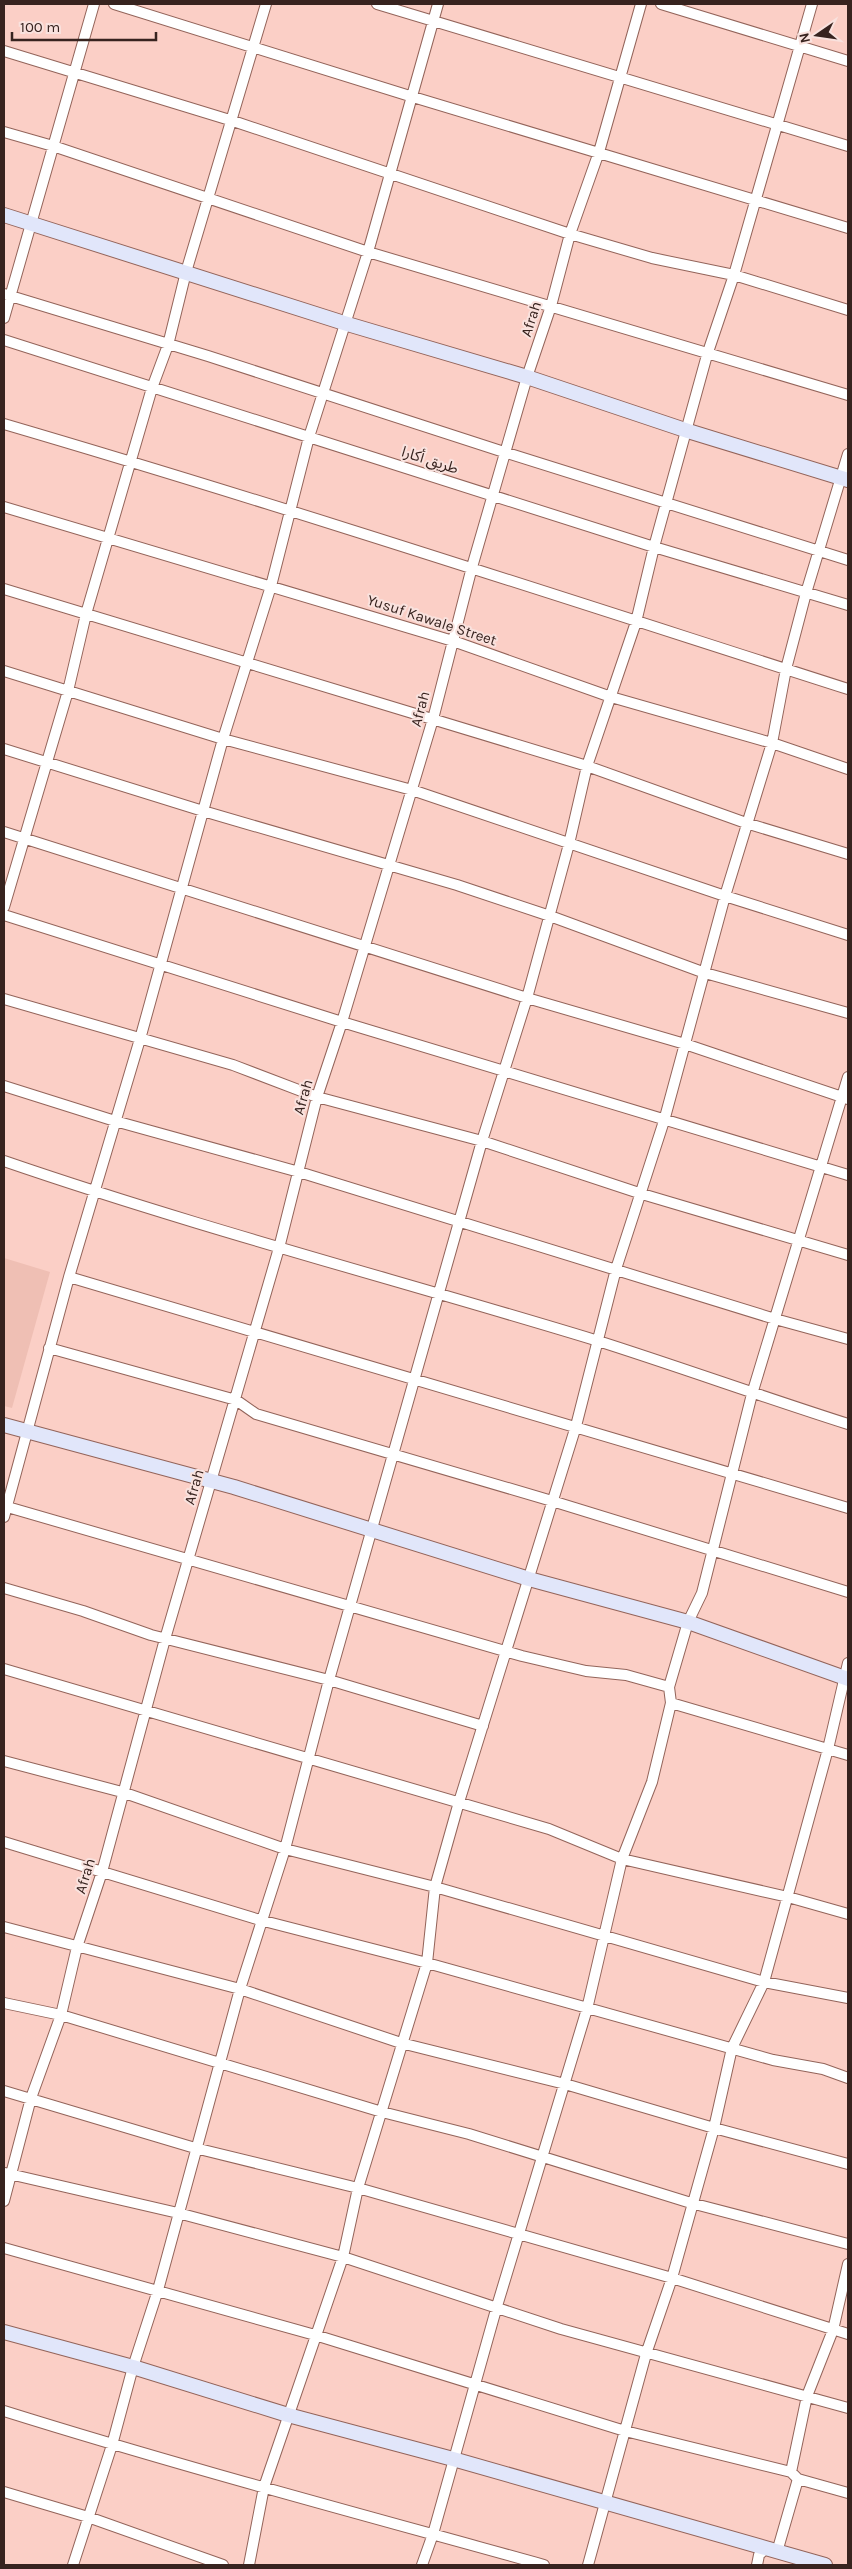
<svg xmlns="http://www.w3.org/2000/svg" width="852" height="2569" font-family="Karla,'Noto Sans Arabic',sans-serif">
<rect width="100%" height="100%" fill="#fbcfc6"/>
<path fill="#efbfb4" d="M4 1258 50 1272 12 1408 4 1406Z"/>
<g fill="none" stroke-linecap="round" stroke-linejoin="round">
<defs>
<path id="street" d="M114 4 413 97 848 228
M377 4 848 146
M661 4 848 61
M4 51 233 121 570 234 652 258 734 275 848 310
M4 132 53 146 368 252 848 395
M4 294 208 356 507 453 848 560
M4 318 94 4
M4 340 654 547 848 605
M4 424C287 507 567 599 848 689
M4 507 453 641 611 697 772 743 848 769
M4 589 587 766 746 823 848 854
M4 671 223 739 412 790 725 896 848 935
M4 749 203 811 457 885 550 916 705 973 848 1013
M4 832 527 998 685 1044 848 1099
M4 907 68 691 86 614 152 388 168 345 186 272 266 4
M4 915 342 1022 848 1175
M4 999 233 1065 317 1097 482 1141 642 1194 848 1255
M4 1086 115 1121 299 1172 775 1319 848 1339
M4 1161C199 1228 398 1280 595 1340 680 1367 763 1397 848 1424
M69 1277 848 1508
M49 1348 236 1400 256 1414 552 1501 848 1592
M4 1506 522 1656 586 1671 626 1675 669 1687
M4 1517 69 1277 140 1039 223 739 271 586 309 437 368 252 438 4
M4 1588 83 1611 151 1635 329 1680 483 1726
M4 1669 549 1829 622 1859 788 1897 848 1914
M671 1703 848 1755
M4 1761 122 1792 285 1849 435 1887 764 1982 848 1998
M4 1842 260 1920 427 1963 773 2060 823 2069 848 2078
M4 1927 240 1989 401 2043 565 2084 714 2128 848 2164
M4 2003 61 2015 382 2112 469 2134 691 2203 848 2244
M4 2091 195 2148 358 2188 672 2278 848 2334
M5 2173 178 2213 343 2257 561 2329 848 2408
M4 2201 31 2098 61 2015 77 1947 102 1872 165 1639 279 1248 317 1097 342 1022 433 719 472 567 527 377 551 306 570 234 599 152 641 4
M4 2248 315 2335 625 2431 791 2472 798 2479 848 2493
M4 2411C183 2467 364 2515 544 2565
M791 2472 807 2396 833 2330 848 2264
M4 2492 88 2517 223 2565
M777 2552 798 2479
M73 2565 112 2445 133 2367 158 2290 240 1989 285 1849 329 1680 482 1141 527 998 569 844 587 766 636 622 654 547 707 355 734 275 812 4
M249 2565 264 2487 343 2257 358 2188 427 1963 435 1887 459 1802 576 1426 616 1269 664 1121 725 896 772 743 786 669 806 593 848 454
M422 2565 433 2534 497 2306 587 2009 622 1859 652 1782 671 1703 669 1687 688 1622 702 1593 752 1394 848 1077
M588 2565 646 2354 672 2278 714 2128 732 2048 764 1982 828 1749 848 1663
M757 2565 759 2555 766 2548"/>
<path id="secondary" d="M4 215 344 323 527 377 688 431 848 480
M4 1425 234 1487 529 1579 688 1622 848 1679
M4 2332 133 2367 288 2415 453 2459 825 2565"/>
</defs>
<use href="#street" stroke="#93645a" stroke-width="12"/>
<use href="#secondary" stroke="#93645a" stroke-width="16"/>
<use href="#street" stroke="#fff" stroke-width="10"/>
<use href="#secondary" stroke="#e1e6fa" stroke-width="14"/>
</g>
<g text-anchor="middle" dominant-baseline="central" stroke-width="4" stroke-linejoin="round" paint-order="stroke">
<g font-size="15" fill="#37231f" stroke="#f9e2de">
<text transform="translate(531 319) rotate(-72)">Afrah</text>
<text transform="translate(430 460) rotate(18)">طريق أكارا</text>
<text transform="translate(432 620) rotate(18)">Yusuf Kawale Street</text>
<text transform="translate(420 709) rotate(-75)">Afrah</text>
<text transform="translate(303 1097) rotate(-74)">Afrah</text>
<text transform="translate(194 1487) rotate(-74)">Afrah</text>
<text transform="translate(85 1876) rotate(-73)">Afrah</text>
</g>
</g>
<rect width="852" height="2569" fill="none" stroke="#37231f" stroke-width="10"/>
<g transform="translate(817 35) rotate(257)" stroke="#f9e2de" stroke-width="4" paint-order="stroke">
<path d="M0-4L9 19L0 12L-9 19Z" fill="#37231f"/>
<text y="-8" font-size="14" font-weight="bold" text-anchor="middle" fill="#37231f">N</text>
</g>
<path d="M12 32v8h144v-8" fill="none" stroke="#37231f" stroke-width="2.5"/>
<text x="20" y="32" font-size="15" fill="#37231f" stroke="#f9e2de" stroke-width="4" paint-order="stroke">100 m</text>
</svg>
